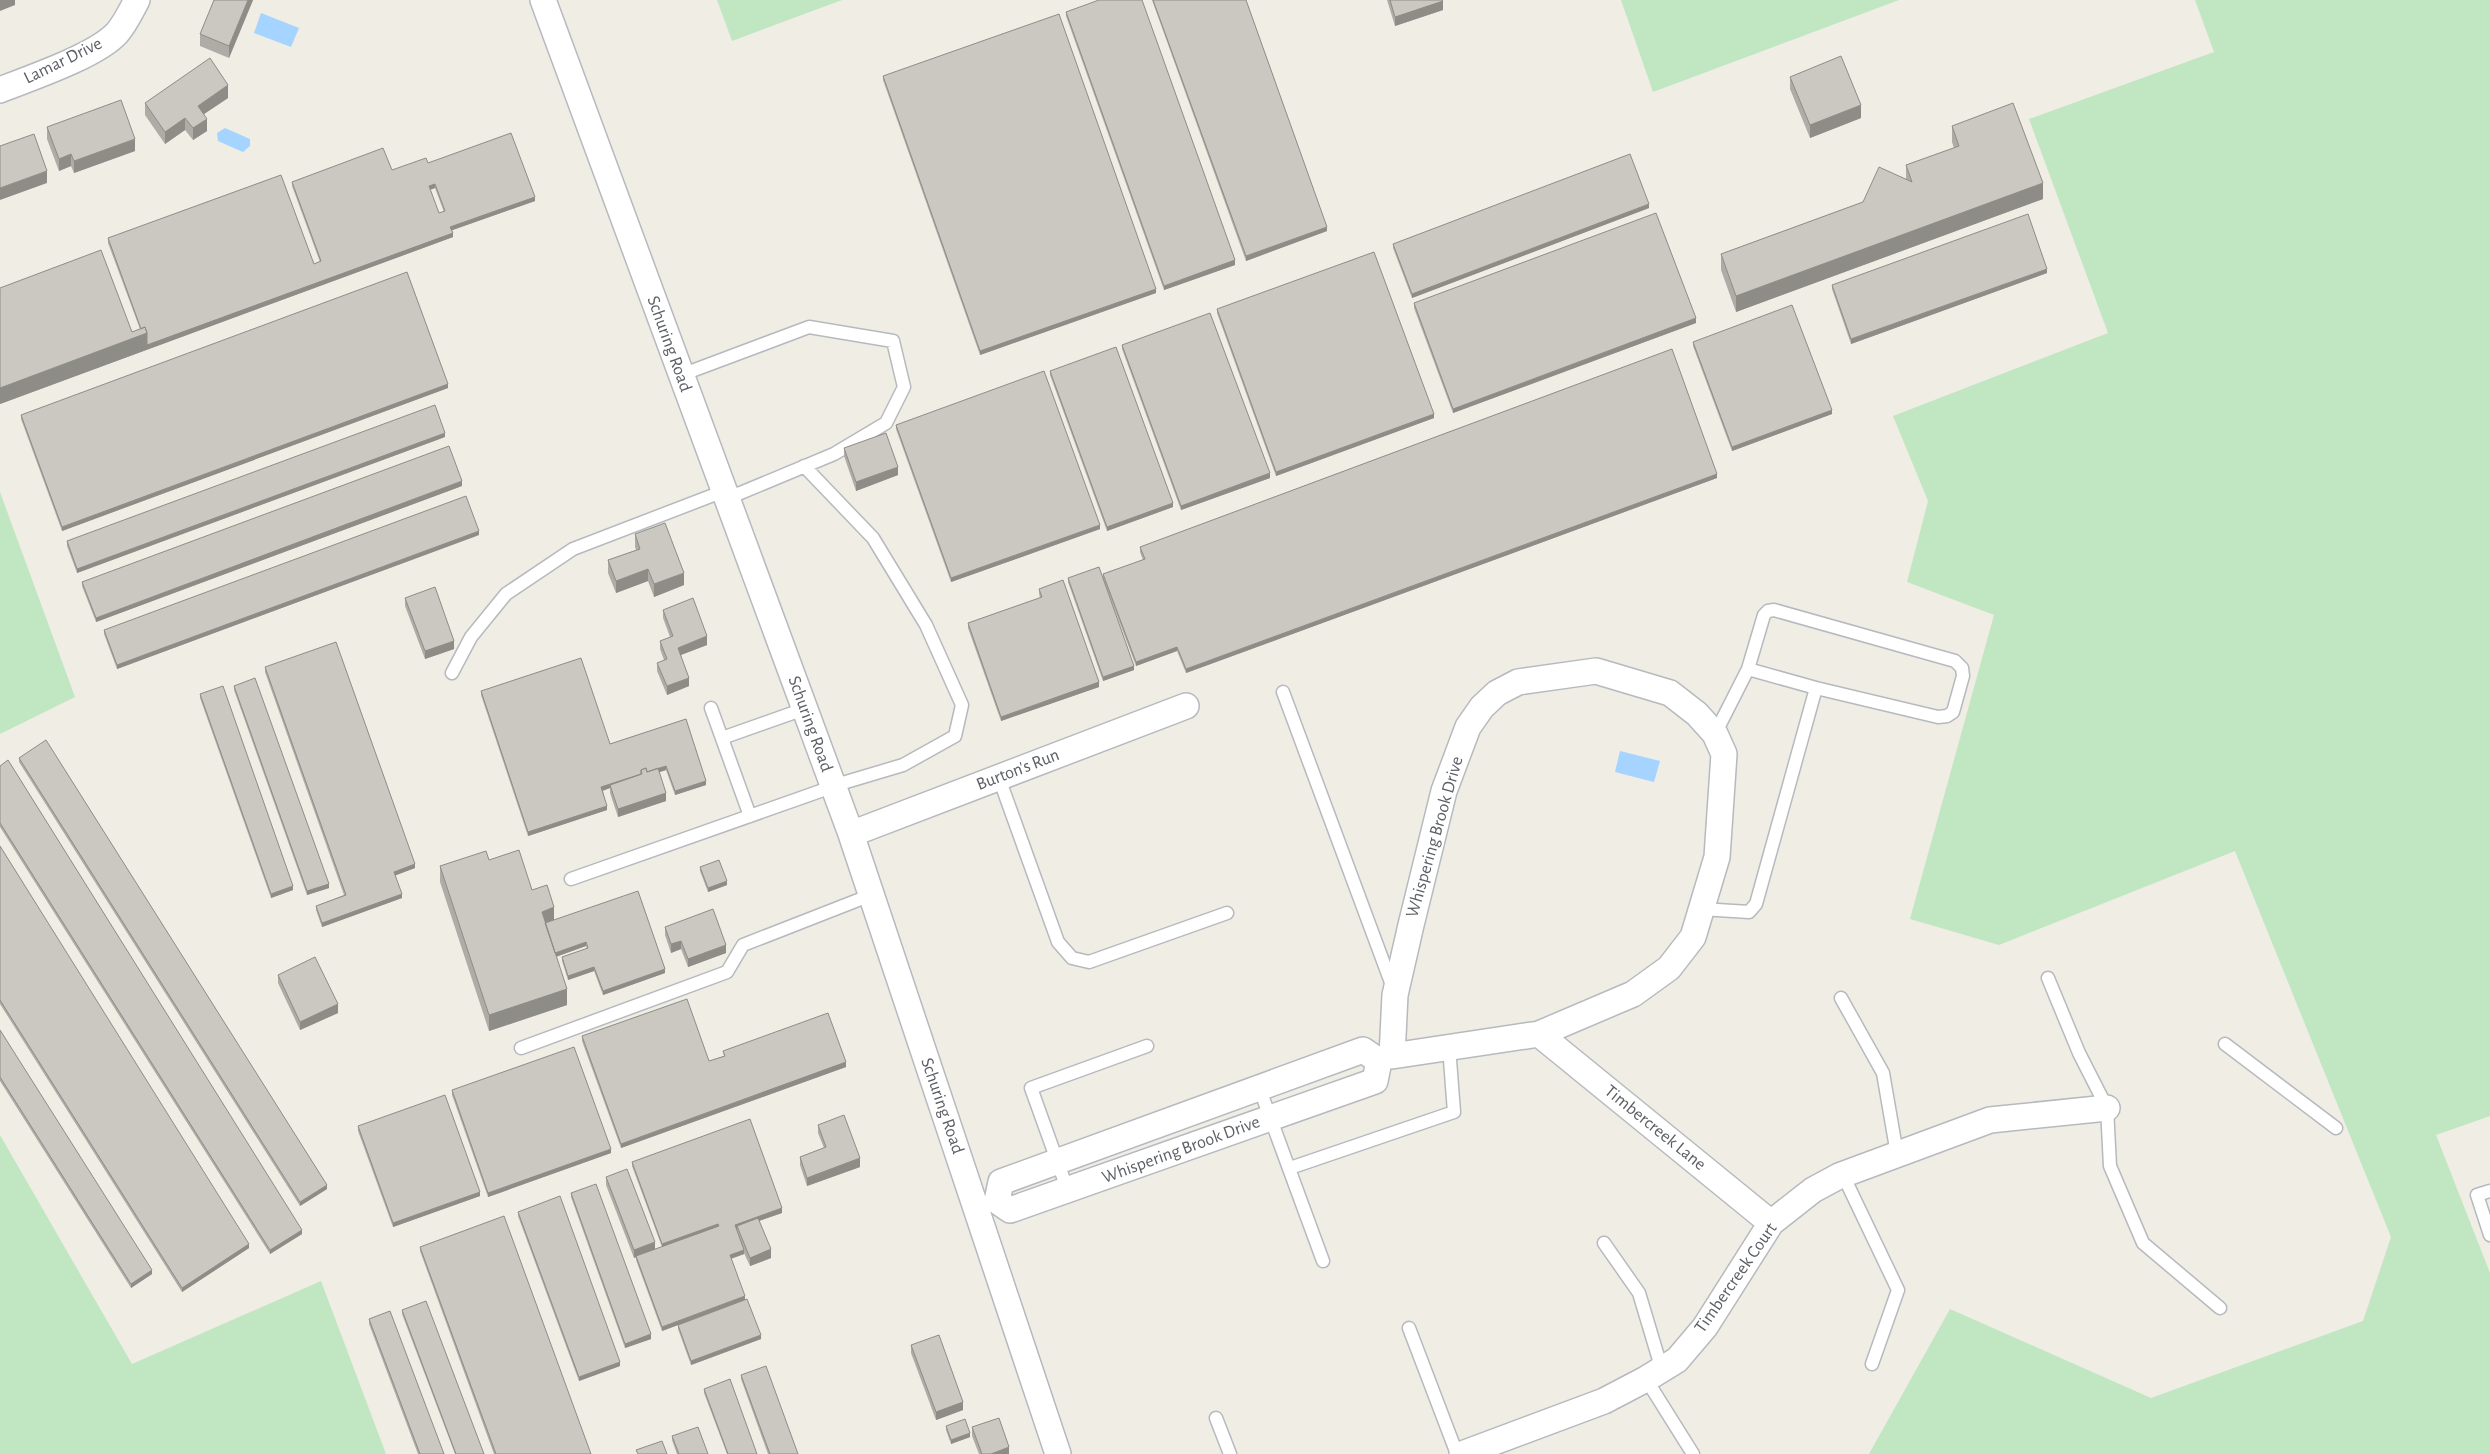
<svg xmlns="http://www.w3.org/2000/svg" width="2490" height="1454" font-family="'Alegreya Sans',sans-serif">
<rect width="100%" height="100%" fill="#efede4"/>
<path fill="#c0e7c1" d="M717 0H842L732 41Z
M1621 0H1899L1653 92Z
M2195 0H2490V1116L2436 1135 2490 1273V1454H1869L1950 1309 2151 1398 2363 1321 2391 1237 2235 851 1999 945 1910 919 1994 615 1907 582 1928 501 1893 416 2108 333 2029 119 2214 52Z
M0 492 75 697 0 734Z
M0 1135 132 1364 321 1281 386 1454H0Z"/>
<path fill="#a4d4ff" d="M261 13 299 28 291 47 254 33Z
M225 128 250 139V146L243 152 218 141 217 133Z
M1620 751 1660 761 1654 782 1615 772Z"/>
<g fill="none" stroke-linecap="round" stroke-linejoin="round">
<defs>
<path id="service" d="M1748 669 1764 615 1768 611 1774 610 1955 661 1962 668 1963 676 1953 712 1947 716 1938 717 1816 688
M452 673 471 637 506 594 573 549 724 491 738 494 834 454 886 423 904 387 893 341 809 327 681 375
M1283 692 1393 988
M711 708 750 816
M722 738 804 709
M999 778 1058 942 1072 958 1089 962 1227 913
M571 879 846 782 903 765 955 736 962 705 926 625 873 538 804 466
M1701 909 1749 912 1756 904 1816 688 1748 669 1715 734
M2048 978 2079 1053 2107 1108 2110 1166 2143 1243 2220 1308
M1841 998 1883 1073 1897 1154
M2225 1044 2336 1128
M521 1048 727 972 743 945 871 895
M1259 1087 1323 1261
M1290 1168 1454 1112 1449 1047
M1843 1175 1898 1290 1872 1364
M1068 1191 1031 1088 1147 1046
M2490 1191 2477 1195 2490 1235
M1604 1243 1639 1293 1662 1370
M1409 1328 1457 1454
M1646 1379 1693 1454
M1216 1418 1230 1454"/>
<path id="minor" d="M543 0 851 834 1058 1454
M0 90C30 78 96 56 117 33 125 24 131 11 137 0
M1596 671 1670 693 1697 714 1715 734 1724 754 1717 857 1693 937 1669 968 1633 994 1539 1034 1392 1056 1395 995 1411 925 1444 791 1468 727 1482 707 1497 693 1518 682Z
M851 834 1186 706
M1539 1034 1771 1223
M997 1201 1010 1210 1375 1081 1379 1061
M997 1201 1001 1182 1363 1050 1379 1061
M1462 1454 1604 1401 1646 1379 1677 1360 1705 1327 1771 1223 1813 1190 1839 1176 1990 1120 2107 1108"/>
</defs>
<use href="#service" stroke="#b6babe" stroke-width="15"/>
<use href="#minor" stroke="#b6babe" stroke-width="28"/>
<use href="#service" stroke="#fff" stroke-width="12"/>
<use href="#minor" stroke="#fff" stroke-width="25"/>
</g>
<path fill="#aeaca6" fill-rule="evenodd" d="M253 0 229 58 200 46V34Z
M1152 0H1246L1327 231 1246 261Z
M1387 0H1442L1443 10 1395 26Z
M1066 12 1235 265 1164 290 1066 16Z
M883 76 1156 293 980 355 883 80Z
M1790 77 1861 118 1810 138 1790 89Z
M228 98 204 114 207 131 193 140 185 130 165 144 145 115V103Z
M1952 126 2043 199 1736 312 1721 270V254L1863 202 1906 179V165L1954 148 1952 142Z
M47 127 135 151 74 173 71 166 59 171 47 139Z
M428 163 535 201 452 230 453 237 0 404V288L132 332 140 329 108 243V238L314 264 320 262 292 186V182L392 170ZM435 188 444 212 439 213 430 190Z
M1649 208 1412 298 1393 248V244Z
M2047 273 1851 344 1832 289V285Z
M1414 303 1696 323 1453 413 1414 308Z
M1217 309 1434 418 1276 476 1217 313Z
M1693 342 1832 414 1732 451 1693 346Z
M1122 345 1270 478 1181 510 1122 349Z
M1050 371 1173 507 1107 531 1050 375Z
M448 388 62 531 21 419V415Z
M896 425 1100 529 951 582 896 429Z
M445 437 77 573 67 546V541Z
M844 448 898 475 856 491 844 456Z
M1717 478 1186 673 1177 651 1136 666 1103 579V574L1143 560 1140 552V547Z
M462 486 96 622 82 586V582Z
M635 534 684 585 654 597 648 581 616 593 608 573V560L636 550 635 547Z
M479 535 117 669 104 634V630Z
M1068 578 1134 670 1103 681 1068 582Z
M1039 589 1099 687 1001 721 968 628V623L1040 598 1039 593Z
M405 598 454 649 425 659 405 606Z
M663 610 707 645 681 655 689 686 667 695 657 671V663L664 660 660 649V641L670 637 663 618Z
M265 667 415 868 395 875 402 898 322 927 316 910V906L344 895 265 672Z
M234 686 329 888 307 895 234 690Z
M481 691 610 744 686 719 706 785 675 795 666 770 659 772 666 801 618 817 610 793V788L603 791 607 810 528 836 481 695Z
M200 694 293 890 271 898 200 698Z
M19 758 327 1189 300 1206 19 762Z
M0 766 302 1234 270 1254 0 827Z
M0 846 249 1248 182 1292 0 1004Z
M489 860 532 890 554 920 665 973 603 995 594 971 568 980 562 961V957L587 949 586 946 556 957 567 1005 489 1031 440 882V866Z
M700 867 727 885 708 892 700 871Z
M665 927 726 953 688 967 681 949 671 953 665 935Z
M278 975 338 1013 300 1030 278 983Z
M0 1030 152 1274 131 1288 0 1081Z
M582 1036 709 1061 724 1056 723 1051 846 1067 621 1148 582 1041Z
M452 1090 611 1153 488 1197 452 1095Z
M818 1125 860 1167 807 1186 800 1165V1157L824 1148 818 1133Z
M358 1126 480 1196 393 1227 358 1131Z
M632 1162 782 1213 759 1221 771 1258 750 1266 744 1253V1254L731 1259 745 1300 761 1339 691 1365 678 1329V1325L662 1331 636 1260V1257L634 1258 606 1185V1177L655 1249 662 1247 632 1166Z
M571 1193 651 1339 625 1348 571 1197Z
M518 1212 620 1366 579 1381 518 1216Z
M420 1247 591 1454H494L420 1251Z
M402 1310 484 1454H455L402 1314Z
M369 1319 444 1454H418L369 1324Z
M911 1345 963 1410 936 1420 911 1353Z
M741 1375 798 1454H768L741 1379Z
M704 1389 757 1454H727L704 1393Z
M946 1426 970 1437 951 1444 946 1430Z
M972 1427 1009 1454H979L972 1436Z
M672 1436 708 1454H677L672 1440Z"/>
<path fill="#8d8c87" d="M0 0H15V5L0 11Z
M248 0H253L229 58V46Z
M1443 1V10L1395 26V17Z
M228 85V98L198 118V106Z
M1861 105V118L1810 138V125Z
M185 118V130L165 144V132Z
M207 119V131L193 140V128Z
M135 139V151L74 173V161Z
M71 154V166L59 171V159Z
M47 171V183L0 200V188Z
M2043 183V199L1736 312V296Z
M435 184V188L429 190V186Z
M535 197V201L450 231V227Z
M1649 204V208L1412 298V294Z
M1327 227V231L1246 261V256Z
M453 233V237L0 404V388L147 333Z
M1235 260V265L1164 290V286Z
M2047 269V273L1851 344V339Z
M1156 289V293L980 355V351Z
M1696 318V323L1453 413V409Z
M448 384V388L62 531V527Z
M1832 410V414L1732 451V447Z
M1434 414V418L1276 476V472Z
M445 433V437L77 573V569Z
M898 467V475L856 491V482Z
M1270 473V478L1181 510V506Z
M1717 474V478L1186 673V669Z
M462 481V486L96 622V618Z
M1173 503V507L1107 531V527Z
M1100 525V529L951 582V578Z
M479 531V535L117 669V665Z
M648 569V581L616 593V581Z
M684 573V585L654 597V584Z
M707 636V645L678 656V648Z
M454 641V649L425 659V651Z
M1177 647V651L1136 666V662Z
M1134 666V670L1103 681V677Z
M689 678V686L667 695V686Z
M1099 682V687L1001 721V717Z
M666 766V770L642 778V774Z
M641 774 610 785V788L601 791V787Z
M706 781V785L675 795V791Z
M666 793V801L618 817V809Z
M607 806V810L528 836V832Z
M415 864V868L394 876V872Z
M727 881V885L708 892V888Z
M329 884V888L307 895V891Z
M293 886V890L271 898V894Z
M402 894V898L322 927V923Z
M554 907V924L545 927 542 912Z
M681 941V949L671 953V944Z
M586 942V946L555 957V953Z
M726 945V953L688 967V959Z
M594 967V971L568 980V976Z
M665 969V973L603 995V991Z
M567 989V1005L489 1031V1015Z
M338 1004V1013L300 1030V1022Z
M846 1062V1067L621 1148V1144Z
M611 1149V1153L488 1197V1193Z
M860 1158V1167L807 1186V1178Z
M327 1185V1189L300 1206V1202Z
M480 1192V1196L393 1227V1223Z
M782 1208V1213L738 1228 737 1226V1229H735V1225Z
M718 1224V1228L662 1248V1244Z
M302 1230V1234L270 1254V1250Z
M655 1242V1250L634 1258V1250Z
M249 1244V1248L182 1292V1288Z
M771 1249V1258L750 1266V1258Z
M744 1250V1254L730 1259V1255Z
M152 1270V1274L131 1288V1284Z
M745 1296V1300L662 1331V1327Z
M651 1334V1339L625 1348V1344Z
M761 1335V1339L691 1365V1361Z
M620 1362V1366L579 1381V1377Z
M963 1402V1410L936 1420V1412Z
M970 1433V1437L951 1444V1440Z
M1009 1447V1454H991Z"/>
<path fill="#cac8c1" stroke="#8d8c87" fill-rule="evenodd" d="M214 0H248L229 46 200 34Z
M1099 0H1142L1235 260 1164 286 1066 12Z
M1153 0H1246L1327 227 1246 256Z
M1390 0H1442L1443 1 1395 17Z
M1059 14 1156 289 980 351 883 76Z
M1841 56 1861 105 1810 125 1790 77Z
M210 58 228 85 198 106 207 119 193 128 185 118 165 132 145 103Z
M121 100 135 139 74 161 71 154 59 159 47 127Z
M2013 103 2043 183 1736 296 1721 254 1863 202 1879 167 1912 182 1906 165 1959 146 1952 126Z
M511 133 535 197 450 227 453 233 147 345V333L145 327 141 329 108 238 281 175 314 264 321 261 292 182 383 148 392 170 426 158 428 163ZM435 184 445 211 439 213 429 186Z
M34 134 47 171 0 188V146Z
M1630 154 1649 204 1412 294 1393 244Z
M1656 213 1696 318 1453 409 1414 303Z
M2028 214 2047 269 1851 339 1832 285Z
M101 250 132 332 145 327 147 333 0 388V288Z
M1374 252 1434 414 1276 472 1217 309Z
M407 272 448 384 62 527 21 415Z
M1792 305 1832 410 1732 447 1693 342Z
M1210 313 1270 473 1181 506 1122 345Z
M1116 347 1173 503 1107 527 1050 371Z
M1672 349 1717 474 1186 669 1177 647 1136 662 1103 574 1145 559 1140 547Z
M1044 371 1100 525 951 578 896 425Z
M435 405 445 433 77 569 67 541Z
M886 433 898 467 856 482 844 448Z
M449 446 462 481 96 618 82 582Z
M466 496 479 531 117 665 104 630Z
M665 523 684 573 654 584 648 569 616 581 608 560 640 549 635 534Z
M1099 567 1134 666 1103 677 1068 578Z
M1063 580 1099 682 1001 717 968 623 1042 597 1039 589Z
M435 587 454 641 425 651 405 598Z
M693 598 707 636 678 648 689 678 667 686 657 663 667 659 660 641 673 636 663 610Z
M336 642 415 864 394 872 402 894 322 923 316 906 346 895 265 667Z
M581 658 610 744 686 719 706 781 675 791 666 766 647 772 646 768 641 770V774L601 787 607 806 528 832 481 691Z
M255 678 329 884 307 891 234 686Z
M223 686 293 886 271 894 200 694Z
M46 740 327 1185 300 1202 19 758Z
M8 760 302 1230 270 1250 0 823V766Z
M646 768 647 772 658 768 666 793 618 809 610 785 642 774 641 770Z
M0 846 249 1244 182 1288 0 1000Z
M519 850 532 890 547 885 554 907 542 912 567 989 489 1015 440 866 486 851 489 860Z
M719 860 727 881 708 888 700 867Z
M638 891 665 969 603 991 594 967 568 976 562 957 588 948 586 942 555 953 545 923Z
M713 909 726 945 688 959 681 941 671 944 665 927Z
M315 957 338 1004 300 1022 278 975Z
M687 999 709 1061 725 1056 723 1051 828 1013 846 1062 621 1144 582 1036Z
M0 1030 152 1270 131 1284 0 1077Z
M574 1047 611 1149 488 1193 452 1090Z
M445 1095 480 1192 393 1223 358 1126Z
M844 1115 860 1158 807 1178 800 1157 826 1147 818 1125Z
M750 1119 782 1208 735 1225 744 1250 730 1255 745 1296 662 1327 636 1256 719 1226 718 1224 662 1244 632 1162Z
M627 1169 655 1242 634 1250 606 1177Z
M596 1184 651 1334 625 1344 571 1193Z
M560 1196 620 1362 579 1377 518 1212Z
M504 1216 591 1454H496L420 1247Z
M758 1218 771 1249 750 1258 737 1226Z
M747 1299 761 1335 691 1361 678 1325Z
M426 1301 484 1454H456L402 1310Z
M390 1311 444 1454H420L369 1319Z
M939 1335 963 1402 936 1412 911 1345Z
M766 1366 798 1454H770L741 1375Z
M730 1379 757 1454H728L704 1389Z
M999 1418 1009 1447 991 1454H982L972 1427Z
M965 1419 970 1433 951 1440 946 1426Z
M698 1427 708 1454H679L672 1436Z
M662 1441 667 1454H638L636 1450Z"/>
<g text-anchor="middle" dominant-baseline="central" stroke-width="4" stroke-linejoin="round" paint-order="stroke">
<g font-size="18" fill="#5c6065" stroke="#fff">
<text transform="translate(63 61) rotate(-26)">Lamar Drive</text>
<text transform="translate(669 344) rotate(70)">Schuring Road</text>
<text transform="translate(810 724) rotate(70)">Schuring Road</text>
<text transform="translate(1018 770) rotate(-21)">Burton's Run</text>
<text transform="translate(1435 837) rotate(-74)">Whispering Brook Drive</text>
<text transform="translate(942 1106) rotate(71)">Schuring Road</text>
<text transform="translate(1655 1128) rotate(39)">Timbercreek Lane</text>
<text transform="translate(1181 1150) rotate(-20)">Whispering Brook Drive</text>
<text transform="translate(1736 1278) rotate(-55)">Timbercreek Court</text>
</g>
</g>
</svg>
